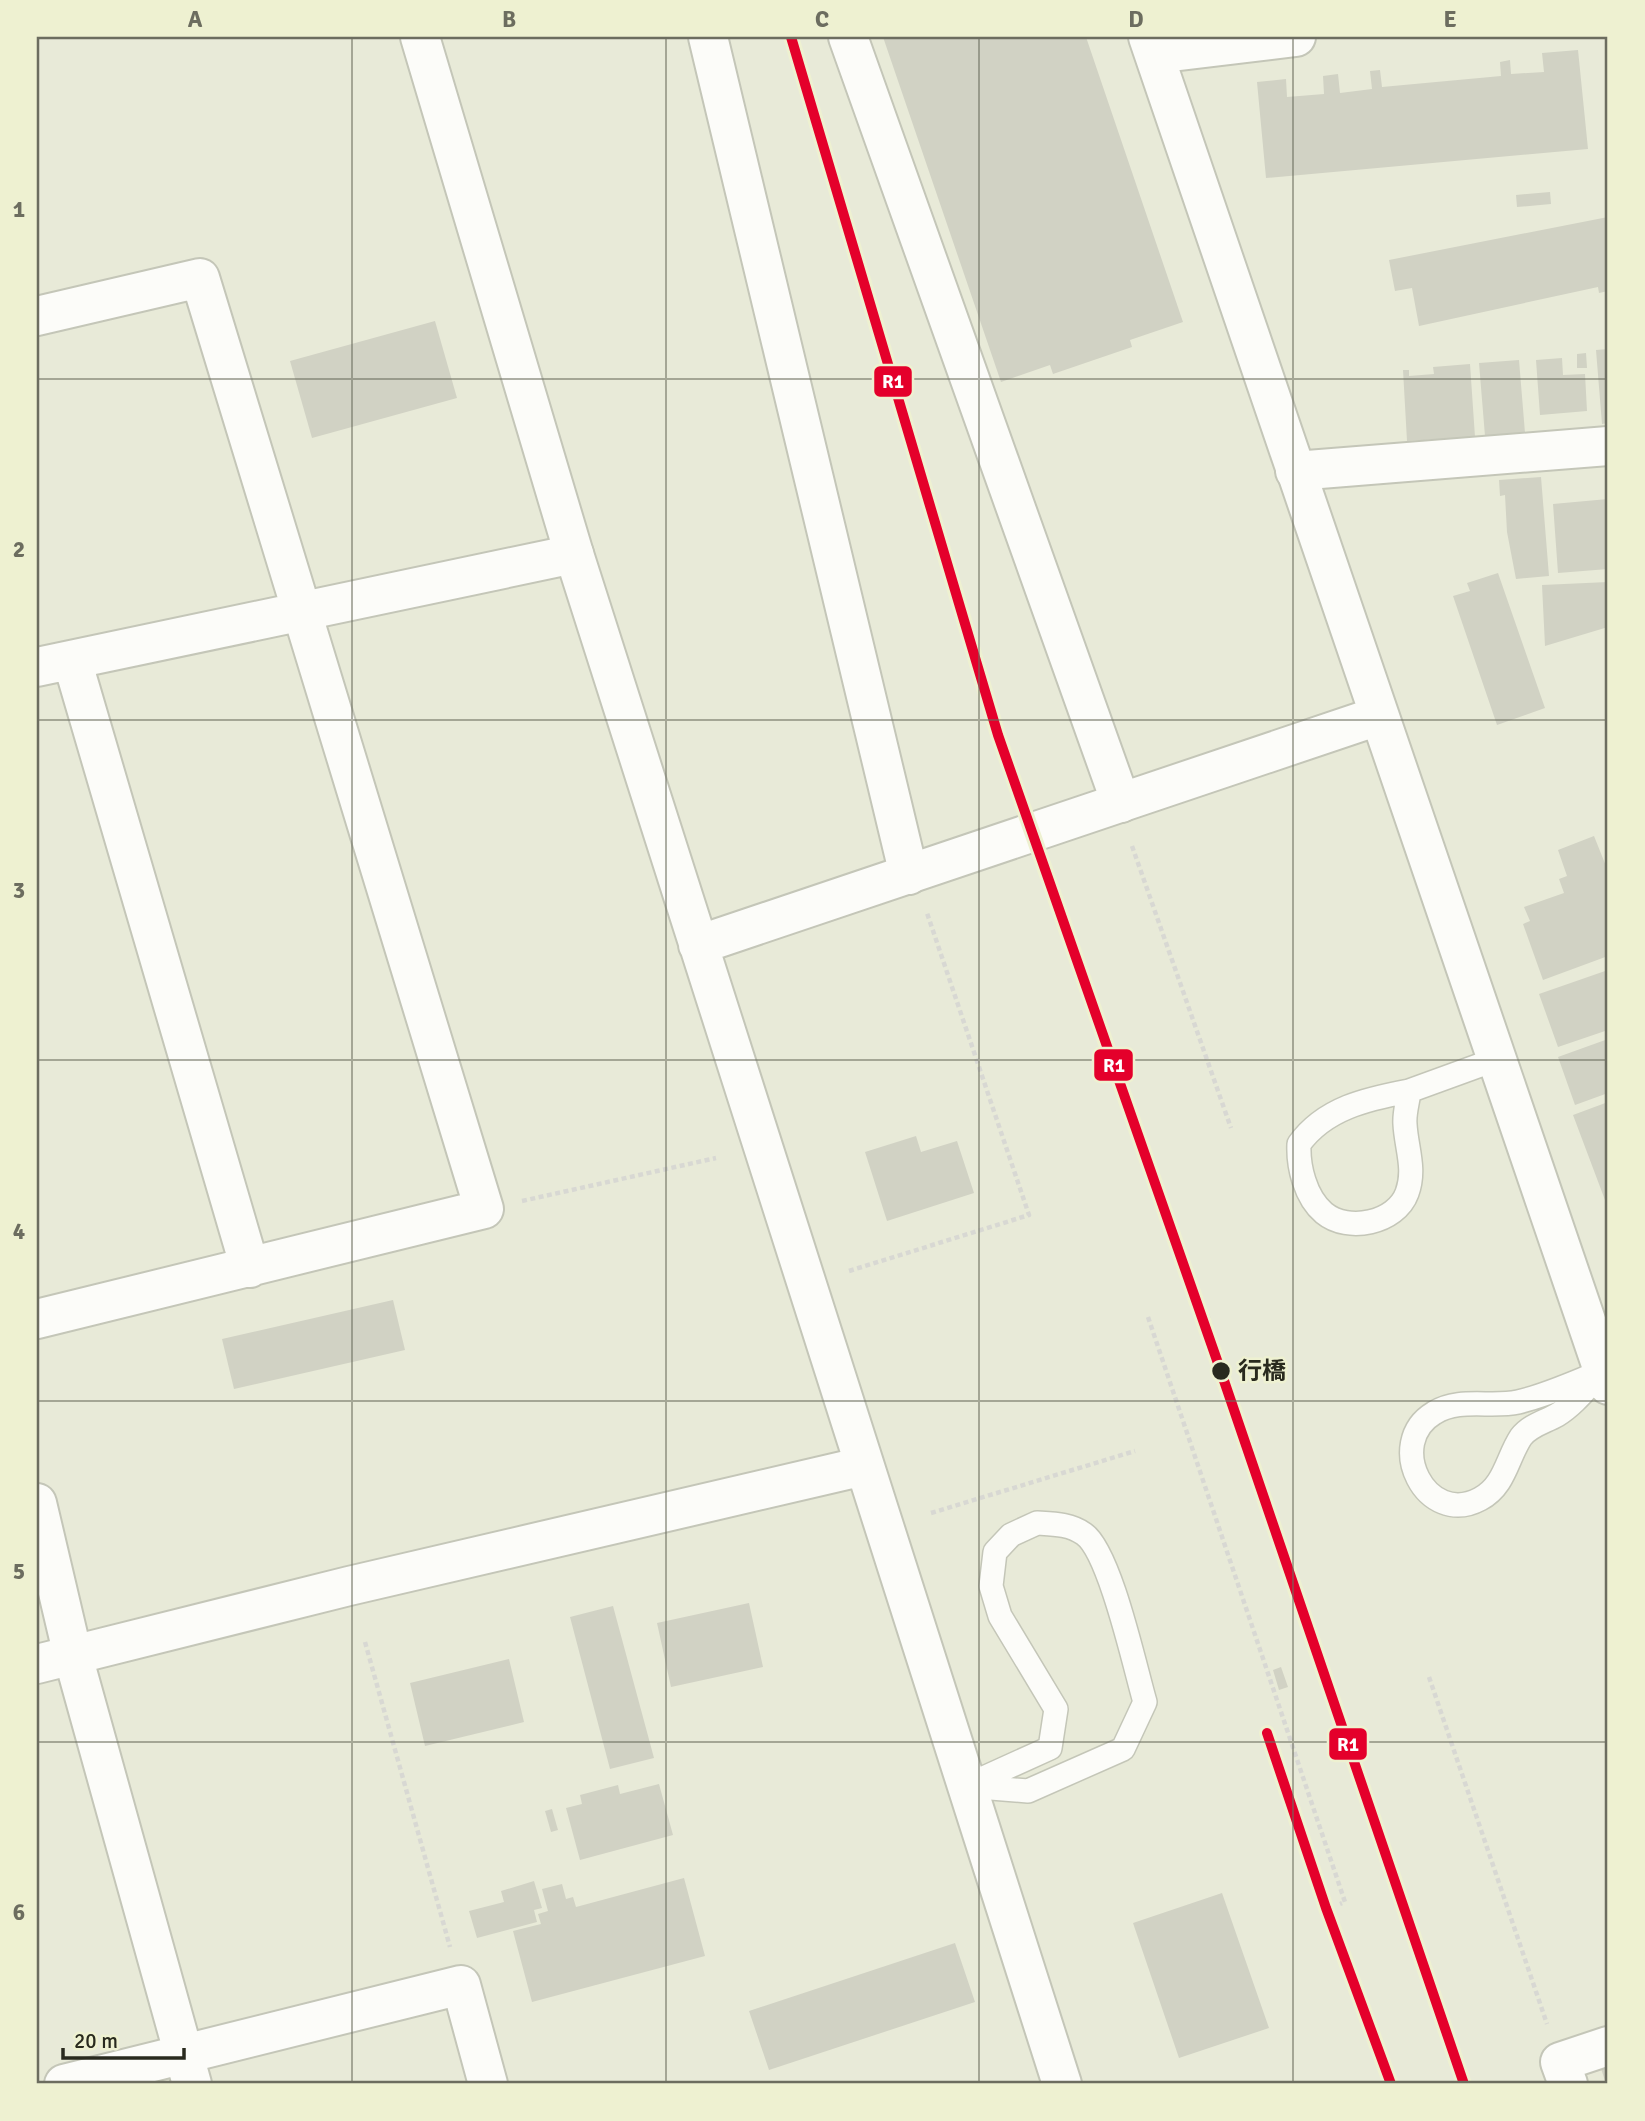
<svg xmlns="http://www.w3.org/2000/svg" width="1645" height="2121" font-family="Signika,'Noto Sans JP',sans-serif">
<rect width="100%" height="100%" fill="#e8ead8"/>
<path fill="#d1d2c4" d="M883 37H1086L1183 322 1130 340 1132 347 1053 374 1050 365 1001 382Z
M1578 50 1588 149 1266 178 1257 82 1286 79 1287 97 1324 94 1323 76 1338 74 1340 93 1372 89 1370 71 1380 70 1382 87 1501 76 1500 62 1510 60 1511 74 1544 72 1542 53Z
M1550 192 1551 204 1517 207 1516 195Z
M1608 217V291L1599 293 1598 287 1419 326 1412 288 1395 291 1389 260Z
M435 321 457 398 312 438 290 361Z
M1608 349V423L1602 424 1596 350Z
M1586 353 1587 368H1577V354Z
M1562 358 1563 375 1585 374 1587 411 1540 415 1536 360Z
M1519 360 1525 433 1485 436 1479 363Z
M1470 364 1475 437 1407 441 1403 370H1409V376L1434 374 1433 367Z
M1541 477 1549 576 1516 579 1507 532 1505 495 1500 496 1499 480Z
M1608 499V569L1558 573 1553 504Z
M1498 573 1545 708 1497 725 1453 596 1470 591 1467 583Z
M1608 582V627L1545 646 1542 585Z
M1594 836 1608 871V956L1543 980 1523 924 1530 921 1524 907 1564 893 1559 879 1567 876 1558 850Z
M1608 970V1030L1558 1047 1539 994Z
M1608 1039V1093L1575 1105 1558 1057Z
M1608 1102V1208L1573 1115Z
M916 1136 921 1152 957 1141 974 1193 887 1221 865 1152Z
M393 1300 405 1350 234 1389 222 1339Z
M749 1603 763 1667 671 1687 657 1623Z
M613 1606 654 1758 610 1769 570 1617Z
M509 1659 524 1722 425 1746 410 1683Z
M1281 1667 1288 1687 1279 1690 1273 1670Z
M659 1784 673 1835 580 1860 566 1808 582 1804 580 1795 618 1785 620 1794Z
M552 1809 558 1830 551 1832 545 1811Z
M684 1878 705 1956 532 2002 513 1931 541 1924 538 1914 548 1911 542 1889 562 1884 566 1899 573 1897 576 1907Z
M534 1881 542 1908 534 1910 537 1922 477 1938 469 1911 504 1902 501 1891Z
M1222 1893 1269 2028 1179 2058 1133 1923Z
M955 1943 975 2002 769 2070 749 2011Z
M1608 2056V2084H1606L1598 2059Z"/>
<g fill="none" stroke-linecap="round" stroke-linejoin="round">
<defs>
<path id="lane" d="M1409 1091C1408 1102 1404 1113 1405 1124 1406 1147 1416 1169 1407 1193 1396 1223 1348 1233 1324 1213 1305 1197 1298 1166 1299 1144 1325 1108 1367 1099 1409 1091Z
M1409 1091 1497 1059
M1603 1371C1589 1385 1574 1405 1557 1415 1545 1422 1530 1425 1521 1437 1507 1458 1505 1486 1480 1499 1426 1528 1384 1443 1434 1413 1459 1397 1491 1408 1518 1402 1548 1395 1575 1382 1603 1371Z
M1037 1523C1054 1524 1070 1524 1084 1534 1110 1552 1135 1668 1145 1702L1123 1749 1028 1791 966 1786 1050 1748 1056 1709 1000 1616 991 1586 995 1552 1011 1535Z"/>
<path id="street" d="M708 37 909 875
M848 37 1121 803
M1155 54 1296 37
M37 316 200 278 484 1209 37 1319
M1295 471 1608 446
M72 660 250 1268
M37 667 574 554
M37 1503 73 1656 192 2084
M64 2084 461 1985 488 2084
M1568 2084 1560 2062 1608 2046"/>
<path id="secondary" d="M420 37 574 554 1062 2084
M1148 37 1608 1385
M698 945 1378 716
M37 1664 349 1586 864 1466"/>
</defs>
<use href="#lane" stroke="#c4c6b8" stroke-width="26"/>
<use href="#street" stroke="#c4c6b8" stroke-width="42"/>
<use href="#secondary" stroke="#c4c6b8" stroke-width="42"/>
<path stroke="#d8d8d3" stroke-width="4.5" stroke-dasharray="5 3.5" stroke-linecap="butt" d="M1132 846 1231 1128
M522 1201 716 1158
M849 1271 1029 1215 927 913
M1207 1314 1240 1419
M1148 1317 1345 1902 1340 1904
M931 1513 1135 1451
M365 1642 450 1947
M1429 1677 1547 2024"/>
<use href="#lane" stroke="#fcfcf9" stroke-width="23"/>
<use href="#street" stroke="#fcfcf9" stroke-width="38"/>
<use href="#secondary" stroke="#fcfcf9" stroke-width="38"/>
<defs>
<path id="rail" d="M1267 1733 1326 1908"/>
</defs>
<use href="#rail" stroke="#bcbcb8" stroke-width="8"/>
<use href="#rail" stroke="#eef1d1" stroke-width="5" stroke-dasharray="16" stroke-linecap="butt"/>
<defs>
<path id="rail-1" d="M791 37 998 735 1219 1366 1464 2084
M1267 1733 1326 1908 1391 2084"/>
</defs>
<use href="#rail-1" stroke="#eef1d1" stroke-width="16"/>
<use href="#rail-1" stroke="#e4002b" stroke-width="10"/>
</g>
<path fill="none" stroke="#6c6d5f" stroke-width="2" stroke-opacity="0.55" d="M352 37V2084M666 37V2084M979 37V2084M1293 37V2084M37 379H1608M37 720H1608M37 1060H1608M37 1401H1608M37 1742H1608"/>
<circle fill="#292a1e" stroke="#eef1d1" stroke-width="2.5" cx="1221" cy="1371" r="10"/>
<g text-anchor="middle" dominant-baseline="central" stroke-width="5" stroke-linejoin="round" paint-order="stroke">
<g font-size="24" font-weight="bold" fill="#292a1e" stroke="#eef1d1" text-anchor="start">
<text x="1238" y="1371">行橋</text>
</g>
</g>
<g stroke="#eef1d1" stroke-width="2.5">
<rect x="873" y="365" width="40" height="33" rx="7" fill="#e4002b"/>
<rect x="1093" y="1048" width="41" height="34" rx="7" fill="#e4002b"/>
<rect x="1328" y="1727" width="40" height="34" rx="7" fill="#e4002b"/>
</g>
<g font-size="19" text-anchor="middle" font-weight="bold" fill="#fff">
<text x="893" y="388">R1</text>
<text x="1114" y="1072">R1</text>
<text x="1348" y="1751">R1</text>
</g>
<rect width="1645" height="2121" fill="none" stroke="#eef1d1" stroke-width="77"/>
<path d="M63 2048v10h121v-10" fill="none" stroke="#292a1e" stroke-width="3.5"/>
<text x="74" y="2048" font-size="21" fill="#292a1e" stroke="#eef1d1" stroke-width="5" paint-order="stroke">20 m</text>
<rect x="38" y="38" width="1568" height="2044" fill="none" stroke="#6c6d5f" stroke-width="2.5"/>
<g font-size="23" text-anchor="middle" font-weight="bold" fill="#6c6d5f">
<text x="195" y="27">A</text>
<text x="509" y="27">B</text>
<text x="822" y="27">C</text>
<text x="1136" y="27">D</text>
<text x="1450" y="27">E</text>
<text x="19" y="217">1</text>
<text x="19" y="557">2</text>
<text x="19" y="898">3</text>
<text x="19" y="1239">4</text>
<text x="19" y="1579">5</text>
<text x="19" y="1920">6</text>
</g>
</svg>
